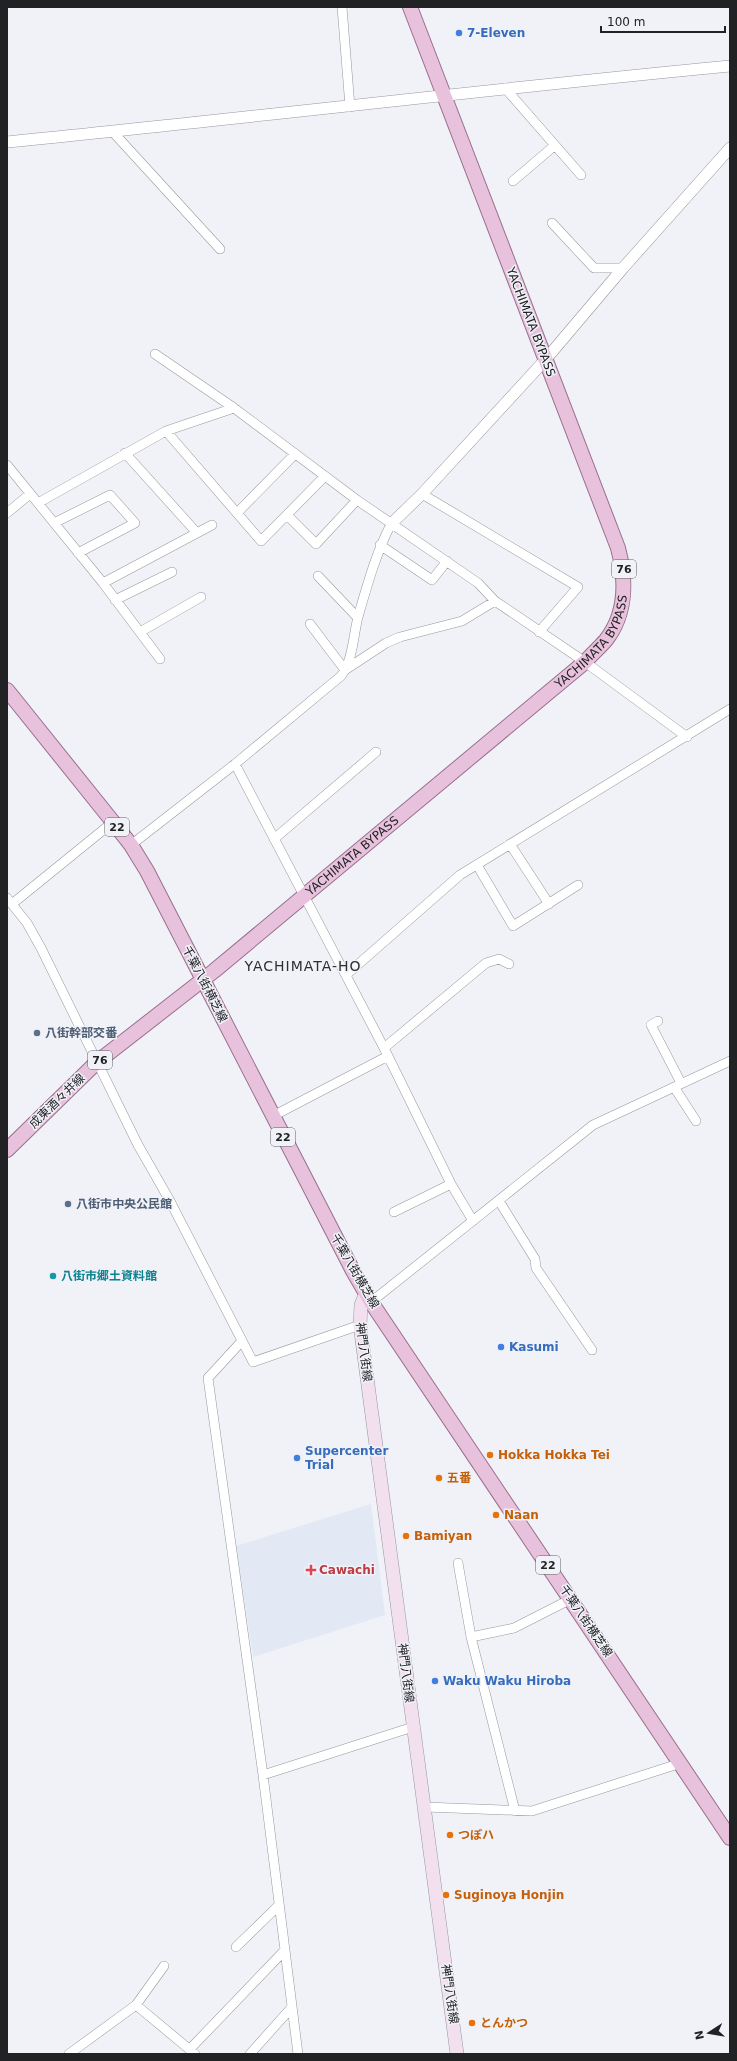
<svg xmlns="http://www.w3.org/2000/svg" width="737" height="2061" font-family="'DejaVu Sans','Noto Sans JP',sans-serif">
<rect width="100%" height="100%" fill="#f0f2f8"/>
<path fill="#e3e8f5" d="M371 1504 385 1615 253 1657 236 1546Z"/>
<g fill="none" stroke-linecap="round" stroke-linejoin="round">
<defs>
<path id="minor" d="M342 7 350 107
M505 88 581 175
M112 131 220 249
M513 181 554 146
M552 223 594 268H623
M155 354 234 408 357 500 478 583 495 601 585 662 687 737
M166 431 261 541 325 476
M125 453 197 533
M7 465 103 583 160 659
M422 494 578 587 539 632
M38 503 166 431 234 408
M7 513 30 494
M237 513 295 454
M287 515 316 544 357 500
M54 523 110 495 135 523 78 553
M380 545 432 580 447 561
M318 576 358 618
M103 583 212 525
M115 600 172 572
M310 624 345 670 386 643 400 637 462 621 495 601
M140 632 201 597
M235 764 384 1048 451 1184 473 1221
M274 839 376 752
M510 844 549 904
M131 845 235 764 341 676C353 660 353 637 358 617 367 586 376 553 391 524
M477 865 513 926 578 885
M7 898 27 923 41 948 138 1145 170 1201 253 1362 360 1325
M12 904 113 822
M346 975 460 875 730 709
M658 1021 651 1025 681 1083
M384 1048 486 963 499 959 509 964
M674 1087 696 1121
M273 1116 388 1056
M499 1201 535 1259 536 1268 592 1350
M394 1212 451 1184
M371 1302 593 1125 730 1061
M242 1341 208 1378 263 1775 298 2054
M458 1563 471 1637 515 1811
M471 1637 514 1628 571 1599
M263 1775 413 1727
M425 1807 532 1811 681 1763
M236 1947 279 1905
M136 2005 164 1966
M190 2049 285 1950
M69 2054 136 2005 195 2054
M250 2054 292 2007"/>
<path id="tertiary" d="M7 142C248 118 489 89 730 66
M391 524 422 494 546 359 623 268 730 148"/>
<path id="secondary" d="M366 1293 361 1305 360 1325 457 2054"/>
<g id="primary">
<path d="M7 690 113 822 131 845 147 871 353 1271 371 1302 730 1838"/>
<path id="s1" d="M7 1150 96 1063 214 971 585 662C592 654 600 647 606 640 627 613 626 578 618 548L410 7"/>
</g>
</defs>
<use href="#minor" stroke="#96989d" stroke-width="10"/>
<use href="#tertiary" stroke="#96989d" stroke-width="12"/>
<use href="#secondary" stroke="#96989d" stroke-width="14"/>
<use href="#primary" stroke="#986f8d" stroke-width="16"/>
<use href="#minor" stroke="#fff" stroke-width="9"/>
<use href="#tertiary" stroke="#fff" stroke-width="11"/>
<use href="#secondary" stroke="#f3e0ee" stroke-width="13"/>
<use href="#primary" stroke="#e8c2dd" stroke-width="14"/>
</g>
<g fill="#3f7fe0" stroke="#f0f2f8" stroke-width="1.5">
<circle cx="459" cy="33" r="4"/>
<circle cx="501" cy="1347" r="4"/>
<circle cx="297" cy="1458" r="4"/>
<circle cx="435" cy="1681" r="4"/>
</g>
<g fill="#5c6f8a" stroke="#f0f2f8" stroke-width="1.5">
<circle cx="37" cy="1033" r="4"/>
<circle cx="68" cy="1204" r="4"/>
</g>
<circle fill="#0f9aa8" stroke="#f0f2f8" stroke-width="1.5" cx="53" cy="1276" r="4"/>
<g fill="#e8710a" stroke="#f0f2f8" stroke-width="1.5">
<circle cx="490" cy="1455" r="4"/>
<circle cx="439" cy="1478" r="4"/>
<circle cx="496" cy="1515" r="4"/>
<circle cx="406" cy="1536" r="4"/>
<circle cx="450" cy="1835" r="4"/>
<circle cx="446" cy="1895" r="4"/>
<circle cx="472" cy="2023" r="4"/>
</g>
<path fill="#e0444e" stroke="#f0f2f8" stroke-width="1.5" d="M309 1564h4v4h4v4h-4v4h-4v-4h-4v-4h4z"/>
<g text-anchor="middle" dominant-baseline="central" stroke-width="3" stroke-linejoin="round" paint-order="stroke">
<g fill="#f0f2f8" stroke="#5f6064" stroke-width="1">
<rect x="612" y="560" width="24" height="18" rx="3"/>
<rect x="105" y="818" width="24" height="18" rx="3"/>
<rect x="88" y="1051" width="24" height="18" rx="3"/>
<rect x="271" y="1128" width="24" height="18" rx="3"/>
<rect x="536" y="1556" width="24" height="18" rx="3"/>
</g>
<g font-size="11" font-weight="bold" fill="#212224">
<text x="624" y="569">76</text>
<text x="117" y="827">22</text>
<text x="100" y="1060">76</text>
<text x="283" y="1137">22</text>
<text x="548" y="1565">22</text>
</g>
<g font-size="12" font-weight="bold" fill="#366cbe" stroke="#f0f2f8" text-anchor="start">
<text x="467" y="33">7-Eleven</text>
<text x="509" y="1347">Kasumi</text>
<text x="305" y="1451">Supercenter<tspan x="305" dy="14">Trial</tspan></text>
<text x="443" y="1681">Waku Waku Hiroba</text>
</g>
<g font-size="12" fill="#212224" stroke="#f0f2f8">
<text transform="translate(531 322) rotate(69)">YACHIMATA BYPASS</text>
<text stroke="none"><textPath href="#s1" startOffset="778">YACHIMATA BYPASS</textPath></text>
<text stroke="none"><textPath href="#s1" startOffset="454">YACHIMATA BYPASS</textPath></text>
<text transform="translate(205 984) rotate(63)">千葉八街横芝線</text>
<text transform="translate(57 1101) rotate(-44)">成東酒々井線</text>
<text transform="translate(355 1271) rotate(60)">千葉八街横芝線</text>
<text transform="translate(364 1352) rotate(83)">神門八街線</text>
<text transform="translate(586 1621) rotate(56)">千葉八街横芝線</text>
<text transform="translate(406 1673) rotate(83)">神門八街線</text>
<text transform="translate(450 1994) rotate(82)">神門八街線</text>
</g>
<g font-size="12" font-weight="bold" fill="#4e5e75" stroke="#f0f2f8" text-anchor="start">
<text x="45" y="1033">八街幹部交番</text>
<text x="76" y="1204">八街市中央公民館</text>
</g>
<g font-size="12" font-weight="bold" fill="#0d838f" stroke="#f0f2f8" text-anchor="start">
<text x="61" y="1276">八街市郷土資料館</text>
</g>
<g font-size="12" font-weight="bold" fill="#c56008" stroke="#f0f2f8" text-anchor="start">
<text x="498" y="1455">Hokka Hokka Tei</text>
<text x="447" y="1478">五番</text>
<text x="504" y="1515">Naan</text>
<text x="414" y="1536">Bamiyan</text>
<text x="458" y="1835">つぽハ</text>
<text x="454" y="1895">Suginoya Honjin</text>
<text x="480" y="2023">とんかつ</text>
</g>
<g font-size="12" font-weight="bold" fill="#be3a42" stroke="#f0f2f8" text-anchor="start">
<text x="319" y="1570">Cawachi</text>
</g>
<g font-size="14" letter-spacing="1" fill="#2c2e32" stroke="#f0f2f8">
<text x="303" y="966">YACHIMATA-HO</text>
</g>
</g>
<rect width="737" height="2061" fill="none" stroke="#212224" stroke-width="16"/>
<g transform="translate(709 2033) rotate(258)" stroke="#f0f2f8" stroke-width="3" paint-order="stroke">
<path d="M0-3L7 15L0 10L-7 15Z" fill="#212224"/>
<text y="-6" font-size="11" font-weight="bold" text-anchor="middle" fill="#212224">N</text>
</g>
<path d="M601 26v6h124v-6" fill="none" stroke="#212224" stroke-width="2"/>
<text x="607" y="26" font-size="12" fill="#212224" stroke="#f0f2f8" stroke-width="3" paint-order="stroke">100 m</text>
</svg>
